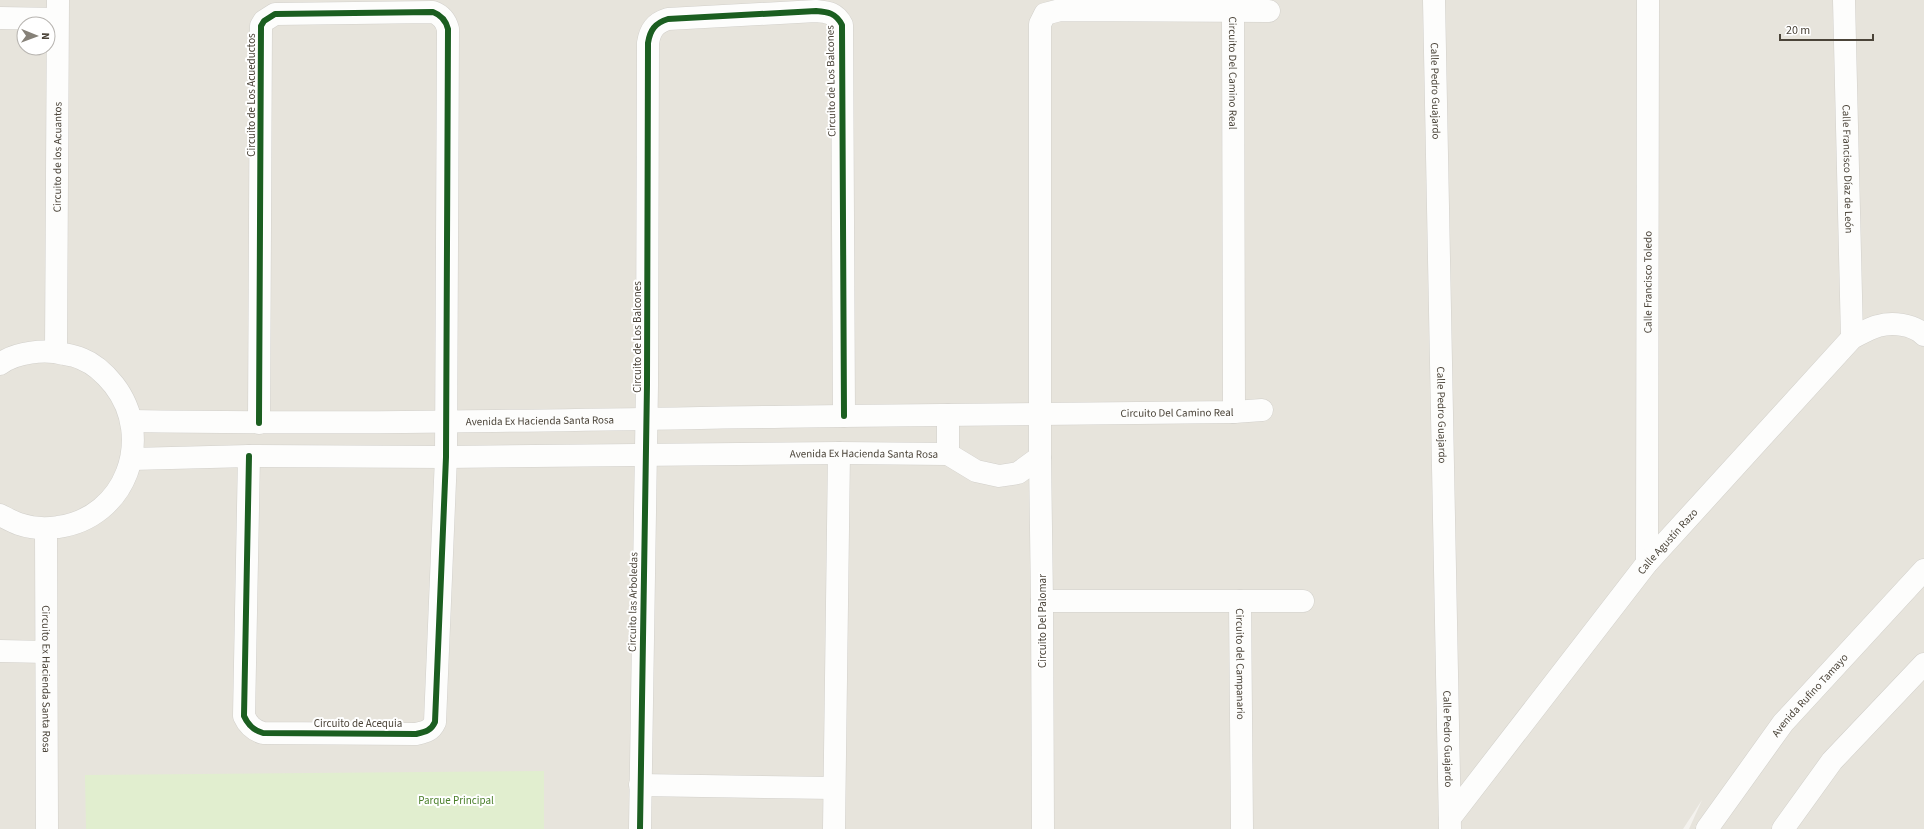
<svg xmlns="http://www.w3.org/2000/svg" width="1924" height="829" font-family="'Source Sans 3',sans-serif">
<rect width="100%" height="100%" fill="#f4f2ee"/>
<path fill="#e7e4dc" fill-rule="evenodd" d="M0 0H1924V829H1689L1702 800 1683 829H0ZM24 24H48V48H24Z"/>
<path fill="#e1eecf" d="M544 771V829H86L85 775Z"/>
<g fill="none" stroke-linecap="round" stroke-linejoin="round">
<defs>
<g id="street">
<path id="s1" d="M1434 0 1450 829"/>
<path id="s2" d="M1844 0 1852 338"/>
<path id="s3" d="M1233 10 1234 412"/>
<path d="M0 18 57 19"/>
<path id="s4" d="M56 352 58 0"/>
<path d="M0 364C16 352 45 349 64 354 70 355 76 356 82 359 95 364 106 375 114 385 155 438 126 518 58 527 46 529 31 528 19 524 13 522 6 518 0 515"/>
<path id="s5" d="M132 421C368 425 604 419 841 416 972 414 1103 413 1234 412L1262 410"/>
<path d="M948 454V415"/>
<path d="M249 456 244 716C248 725 253 730 263 733L416 734C425 732 431 731 435 722L446 457 448 29C446 21 441 15 433 12L275 14 264 21 261 26 259 423"/>
<path id="s6" d="M132 459 249 456 446 457 839 453 948 454 976 471 999 476 1018 473 1040 457"/>
<path id="s7" d="M46 529 47 829"/>
<path id="s8" d="M1647 563 1648 0"/>
<path d="M1042 601H1303"/>
<path id="s9" d="M1240 601 1242 829"/>
<path d="M0 651 46 652"/>
<path d="M640 785 834 788"/>
<path id="s10" d="M1450 818 1647 563 1852 338C1860 334 1870 328 1878 326 1892 322 1913 324 1924 335"/>
<path d="M640 829 647 385 648 43C650 30 655 23 668 19L816 11C828 12 836 13 842 25L844 416"/>
<path d="M834 829 839 453"/>
<path d="M1043 829 1042 601 1040 457V24L1045 14 1060 10 1269 11"/>
<path id="s11" d="M1707 829 1783 723 1924 570"/>
<path d="M1783 829 1832 761 1924 664"/>
</g>
</defs>
<use href="#street" stroke="#d2d0cb" stroke-width="23"/>
<use href="#street" stroke="#fdfdfc" stroke-width="22"/>
<defs>
<path id="cycleway" d="M249 456 244 716C248 725 253 730 263 733L416 734C425 732 431 731 435 722L446 457 448 29C446 21 441 15 433 12L275 14 264 21 261 26 259 423
M640 829 647 385 648 43C650 30 655 23 668 19L816 11C828 12 836 13 842 25L844 416"/>
</defs>
<use href="#cycleway" stroke="#fff" stroke-width="8"/>
<use href="#cycleway" stroke="#1b5e20" stroke-width="6"/>
</g>
<g text-anchor="middle" dominant-baseline="central" stroke-width="4" stroke-linejoin="round" paint-order="stroke">
<g font-size="11" fill="#4b4439" stroke="#fff">
<text stroke="none"><textPath href="#s3" startOffset="63">Circuito Del Camino Real</textPath></text>
<text transform="translate(831 81) rotate(-91)">Circuito de Los Balcones</text>
<text stroke="none"><textPath href="#s1" startOffset="91">Calle Pedro Guajardo</textPath></text>
<text transform="translate(251 95) rotate(-90)">Circuito de Los Acueductos</text>
<text stroke="none"><textPath href="#s4" startOffset="195">Circuito de los Acuantos</textPath></text>
<text stroke="none"><textPath href="#s2" startOffset="169">Calle Francisco Díaz de León</textPath></text>
<text stroke="none"><textPath href="#s8" startOffset="281">Calle Francisco Toledo</textPath></text>
<text transform="translate(637 337) rotate(-90)">Circuito de Los Balcones</text>
<text stroke="none"><textPath href="#s5" startOffset="1045">Circuito Del Camino Real</textPath></text>
<text stroke="none"><textPath href="#s1" startOffset="415">Calle Pedro Guajardo</textPath></text>
<text stroke="none"><textPath href="#s5" startOffset="408">Avenida Ex Hacienda Santa Rosa</textPath></text>
<text stroke="none"><textPath href="#s6" startOffset="732">Avenida Ex Hacienda Santa Rosa</textPath></text>
<text stroke="none"><textPath href="#s10" startOffset="352">Calle Agustín Razo</textPath></text>
<text transform="translate(633 602) rotate(-89)">Circuito las Arboledas</text>
<text transform="translate(1042 621) rotate(-90)">Circuito Del Palomar</text>
<text stroke="none"><textPath href="#s9" startOffset="63">Circuito del Campanario</textPath></text>
<text stroke="none"><textPath href="#s7" startOffset="150">Circuito Ex Hacienda Santa Rosa</textPath></text>
<text stroke="none"><textPath href="#s11" startOffset="169">Avenida Rufino Tamayo</textPath></text>
<text x="358" y="723">Circuito de Acequia</text>
<text stroke="none"><textPath href="#s1" startOffset="739">Calle Pedro Guajardo</textPath></text>
</g>
<g font-size="11" fill="#4a7f2a" stroke="#fff">
<text x="456" y="800">Parque Principal</text>
</g>
</g>
<g transform="translate(36 36) rotate(91)"><circle r="19" fill="#ffffff" stroke="#b7b4b0"/>
<path d="M0-3L7 15L0 10L-7 15Z" fill="#868178"/>
<text y="-6" font-size="11" font-weight="bold" text-anchor="middle" fill="#4b4439">N</text>
</g>
<path d="M1780 34v6h93v-6" fill="none" stroke="#4b4439" stroke-width="2"/>
<text x="1786" y="34" font-size="12" fill="#4b4439" stroke="#ffffff" stroke-width="3" paint-order="stroke">20 m</text>
</svg>
